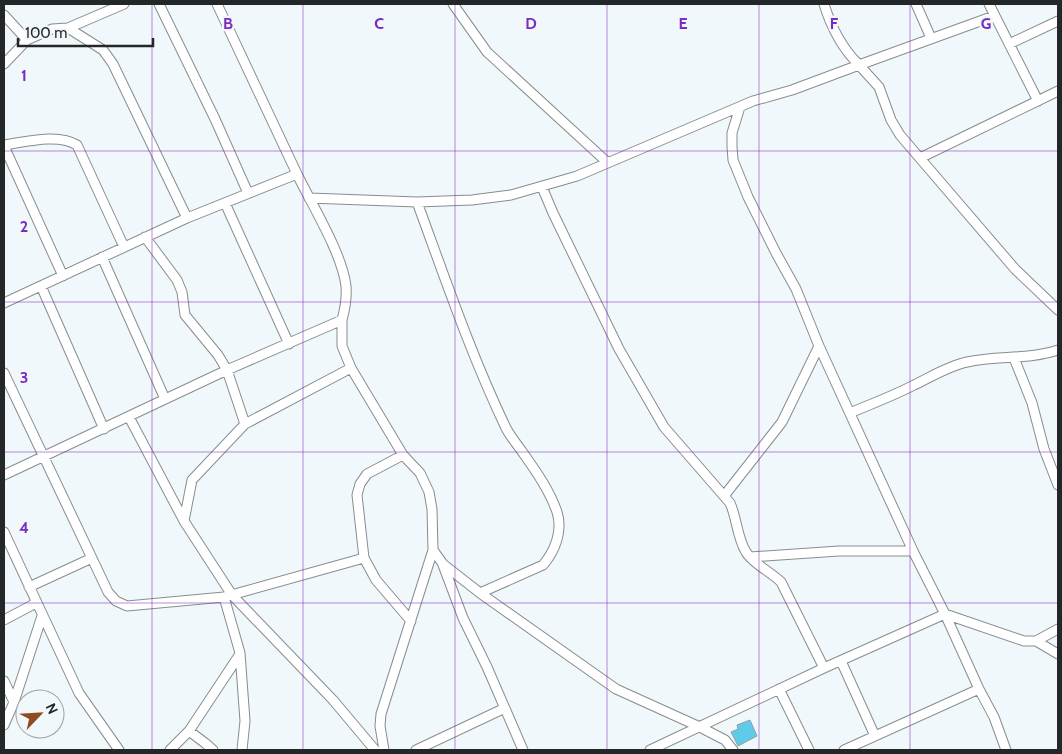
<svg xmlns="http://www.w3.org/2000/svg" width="1062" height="754" font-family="Cabin,sans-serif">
<rect width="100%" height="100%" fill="#f1f8fb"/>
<path fill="#5fcbeb" stroke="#989ea1" d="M750 720 757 736 738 746 731 732 738 729 737 725Z"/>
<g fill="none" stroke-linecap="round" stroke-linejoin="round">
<defs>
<path id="minor" d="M159 4 215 119 248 193
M453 4 487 52 608 163
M916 4 931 38
M989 4 1038 101
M4 15 27 40
M994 16 859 65 879 87 891 120 900 135 1015 269 1058 310
M68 28 103 50 113 64 187 218
M1009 44 1058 21
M4 64 27 40 52 29 68 28 124 4
M740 107 732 133V147L733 160 748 197 776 253 796 289 819 346 913 551 945 614 979 689 994 717 1006 750
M4 145C25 142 58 133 77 145L124 247
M4 146 63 276
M920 158 1058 91
M542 187 553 213 619 349 664 427 730 503C737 518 737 538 746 552 752 563 771 572 781 582L824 668
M309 198 417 202 472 200 511 195 577 176 753 101 792 90 859 65C842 48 831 27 824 4
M417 202C445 278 471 355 506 428 510 436 516 443 521 450 535 470 549 489 557 512 563 531 555 551 543 565L480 593
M225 203 289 344
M145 237 177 280 182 292 185 315 218 355 227 370 245 424
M102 257 165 399
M41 286 104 429
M4 303 187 218 297 174 217 4
M342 320V346L351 368 403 455 420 473 429 492 432 509 433 550 443 564 480 593 616 689 700 727 725 740 733 750
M1014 358 1032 403 1044 449 1058 485
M4 373 108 592 116 601 127 606 224 597
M850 413C871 404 893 396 914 385 931 377 948 366 967 362 997 355 1028 360 1058 350
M129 417 184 521 232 595 333 700 375 750
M403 455 367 474 360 484 357 495 364 558 376 580 411 621
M4 475 227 370 342 320C345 309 347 298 346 286 342 253 312 205 297 174
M724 496 782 422 819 346
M184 521 192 480 245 424 351 368
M4 532 79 693 119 750
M750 557 839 551H913
M443 565 463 618 487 667 523 750
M29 587 92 558
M4 620 36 603
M1036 641 1058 654
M841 661 875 736
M4 681 14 702
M779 689 809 750
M4 725 14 702 42 616
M189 731 205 743 213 750
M170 750 189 731 240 654
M242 750 245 721 240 653 224 597 364 558
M384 750 380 726 381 714 433 550
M416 750 505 708
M650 750 824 668 945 614 1024 641H1036L1058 629
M844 750 979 689"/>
</defs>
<use href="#minor" stroke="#868d8f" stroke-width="11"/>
<use href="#minor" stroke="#fff" stroke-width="9"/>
</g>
<path fill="none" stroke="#7b2cbf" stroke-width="1" stroke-opacity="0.55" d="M152 4V750M303 4V750M455 4V750M607 4V750M759 4V750M910 4V750M4 151H1058M4 302H1058M4 452H1058M4 603H1058"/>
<g font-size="16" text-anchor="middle" font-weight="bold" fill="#7b2cbf" stroke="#f1f8fb" stroke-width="4.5" stroke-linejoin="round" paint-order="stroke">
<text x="228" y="29">B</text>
<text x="379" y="29">C</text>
<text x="531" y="29">D</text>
<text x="683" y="29">E</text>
<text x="834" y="29">F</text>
<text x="986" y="29">G</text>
<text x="24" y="81">1</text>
<text x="24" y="232">2</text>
<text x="24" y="383">3</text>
<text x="24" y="533">4</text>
</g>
<rect width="1062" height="754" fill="none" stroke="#242727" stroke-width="10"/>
<g transform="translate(40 714) rotate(65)"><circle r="24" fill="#f1f8fb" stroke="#9fa4a6"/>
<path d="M0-4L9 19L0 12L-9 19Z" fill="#904b21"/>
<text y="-8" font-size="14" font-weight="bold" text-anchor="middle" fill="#242727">N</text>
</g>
<path d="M18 38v8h135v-8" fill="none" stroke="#242727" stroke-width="2.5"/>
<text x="25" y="38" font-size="15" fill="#242727" stroke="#f1f8fb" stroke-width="4" paint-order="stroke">100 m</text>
</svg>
